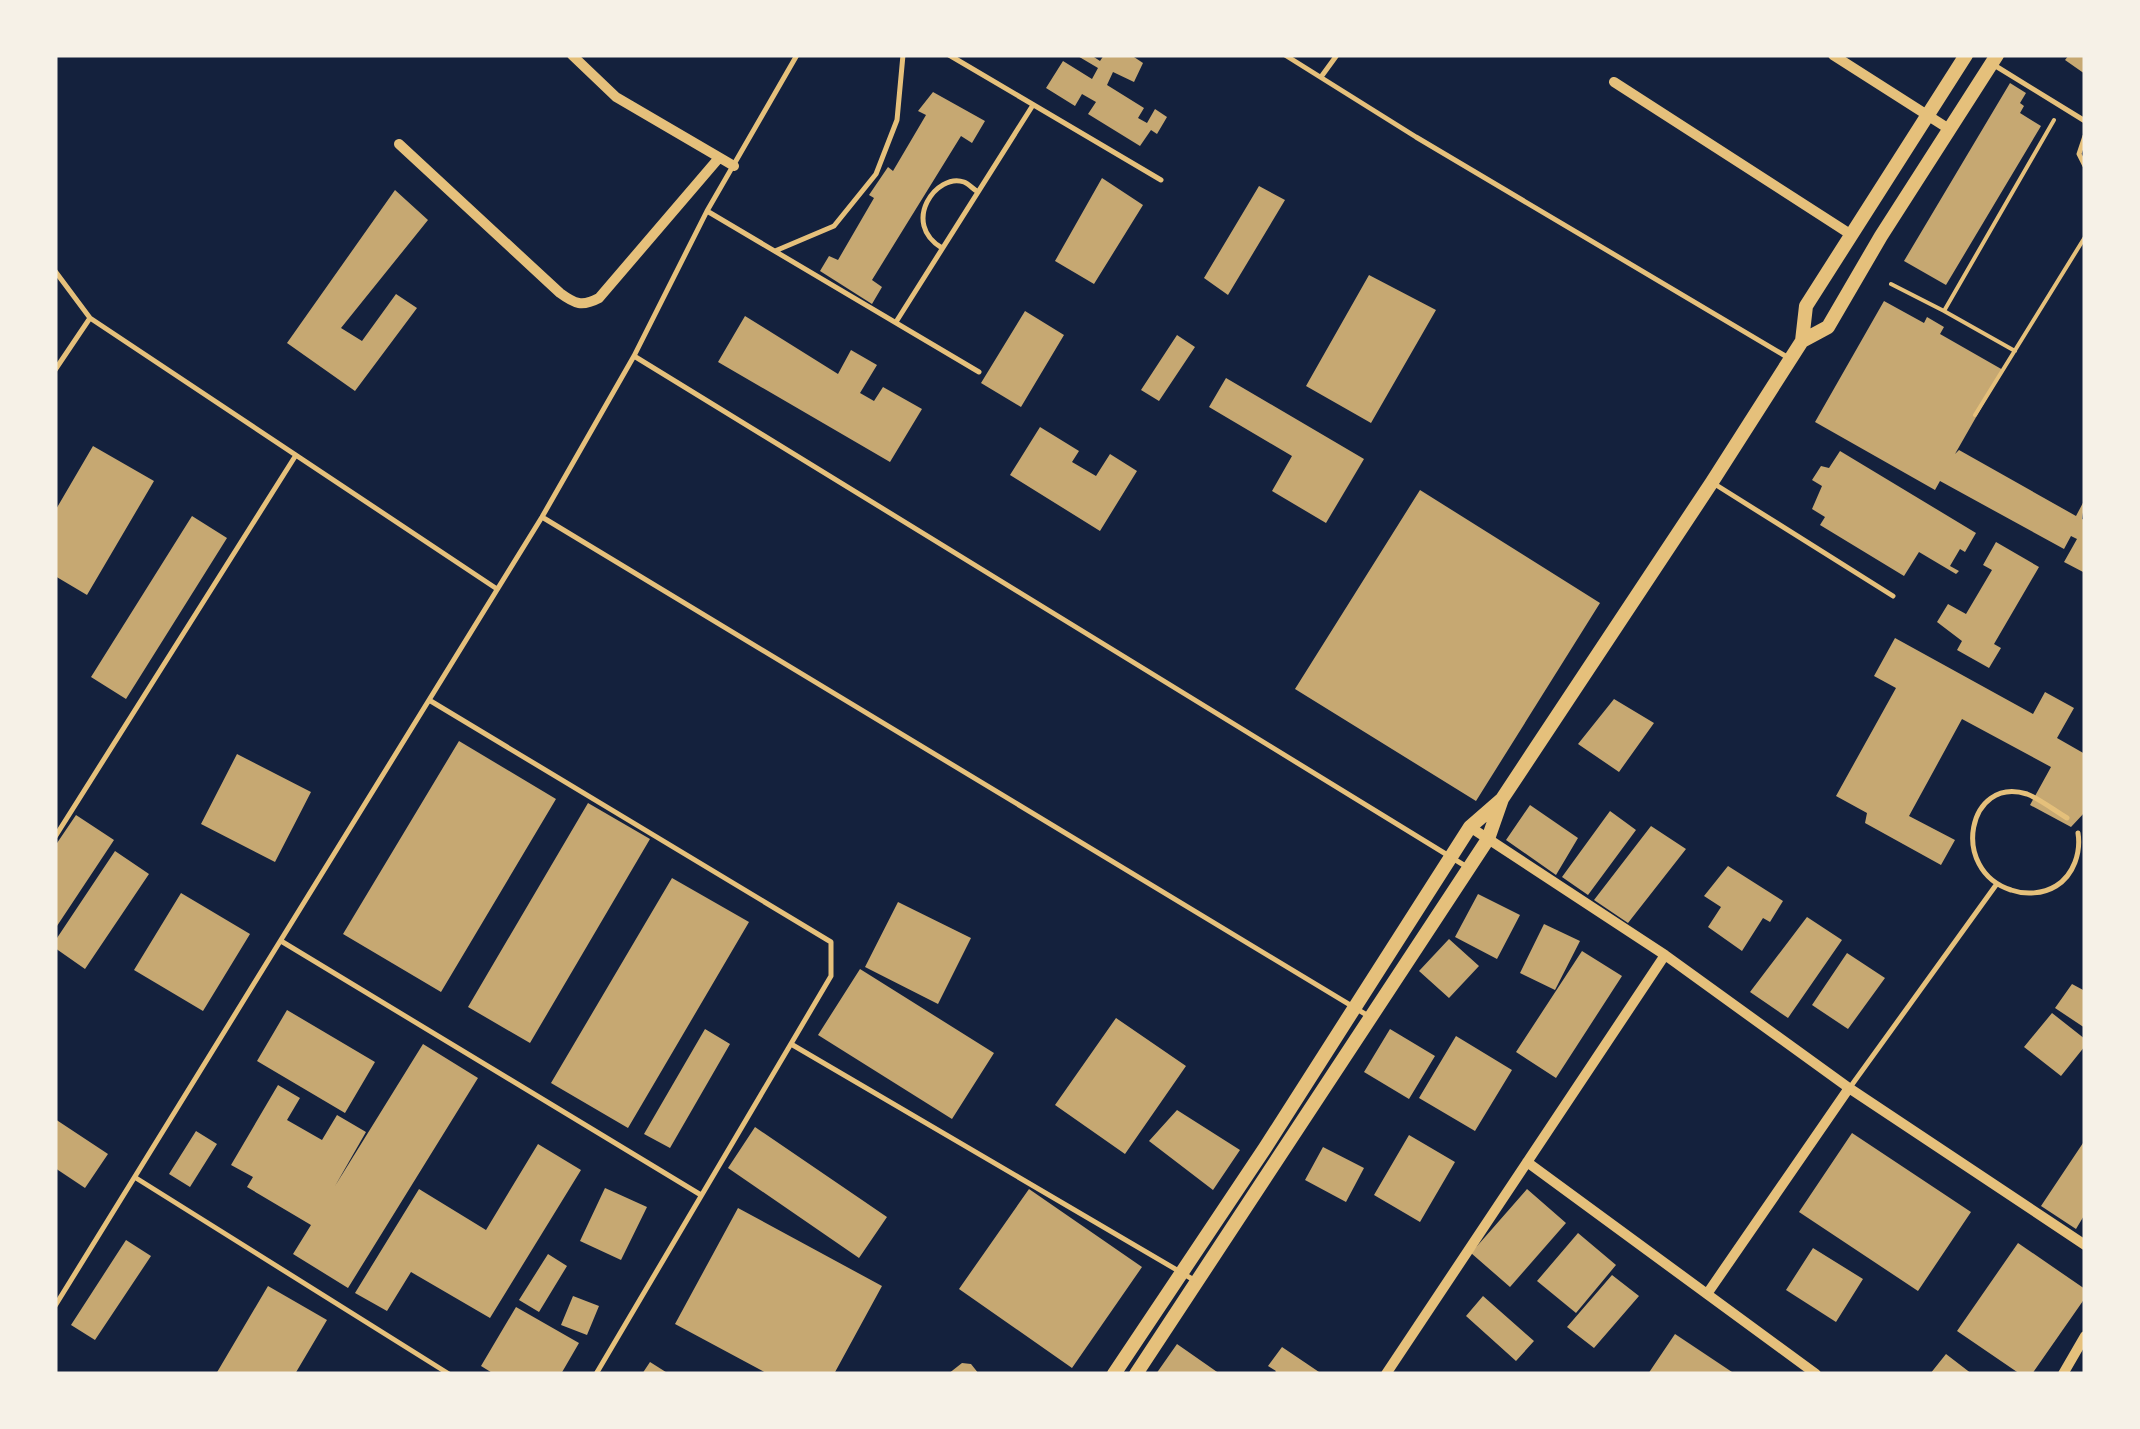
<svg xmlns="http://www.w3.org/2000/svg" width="2140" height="1429" font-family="'Titillium Web',sans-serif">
<rect width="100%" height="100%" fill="#14213d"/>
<path fill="#c6a872" d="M1076 55H1091L1100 61 1104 55H1131L1143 63 1134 82 1113 72 1107 85 1144 108 1138 118 1147 123 1155 109 1167 117 1157 134 1151 130 1140 146 1088 114 1096 102 1082 94 1075 106 1046 88 1063 61 1092 79 1098 68Z
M2069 55H2085V74L2065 60Z
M2010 83 2026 93 2020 103 2024 106 2020 113 2041 126 1946 285 1904 261Z
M933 92 985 121 972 143 961 136 872 280 882 287 872 304 820 271 829 256 838 260 874 198 869 195 888 167 893 171 926 115 918 111Z
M1102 178 1143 205 1094 284 1055 261Z
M1259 186 1285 200 1228 295 1204 278Z
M395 190 428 220 341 328 362 341 396 294 417 308 355 391 287 343Z
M1369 275 1436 310 1371 423 1306 386Z
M1884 301 1924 323 1927 317 1944 327 1940 334 2003 370 1955 454 1959 450 2076 516 2085 499 2082 519 2085 520V573L2064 562 2077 539 2071 536 2064 549 1940 481 1935 490 1815 422Z
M1025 311 1064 335 1021 407 981 383Z
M745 316 838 374 851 350 877 365 860 393 874 401 883 387 922 409 890 462 718 362Z
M1177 335 1195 347 1159 401 1141 390Z
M1226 378 1364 459 1326 523 1272 491 1292 456 1209 407Z
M1040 427 1079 451 1072 462 1096 476 1110 454 1137 471 1100 531 1010 475Z
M93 446 154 481 87 595 55 576V511Z
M1840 451 1976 533 1965 552 1960 549 1950 566 1959 571 1956 574 1919 552 1904 576 1820 525 1825 517 1812 509 1822 486 1812 480 1821 466 1829 468Z
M1420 490 1600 603 1476 801 1295 689Z
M192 516 227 538 126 699 91 677Z
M1996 542 2039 567 1994 644 2001 648 1989 668 1957 650 1962 641 1937 622 1948 604 1966 614 1992 570 1983 565Z
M1895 638 2033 714 2045 692 2074 708 2057 738 2085 754V812L2071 827 2030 805 2051 767 1962 719 1909 816 1955 840 1941 865 1865 823 1867 813 1836 796 1896 688 1874 676Z
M1614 699 1654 723 1619 772 1578 744Z
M459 741 556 799 441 992 343 934Z
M237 754 311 792 275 862 201 824Z
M588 803 650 839 530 1043 468 1007Z
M1530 805 1578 838 1556 875 1506 840Z
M1610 811 1636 830 1588 895 1562 877Z
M76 815 114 840 55 929V846Z
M1651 826 1686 849 1628 923 1594 900Z
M115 851 149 874 85 969 55 948V941Z
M1728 866 1783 901 1770 922 1763 918 1742 951 1708 927 1721 907 1704 896Z
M672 878 749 922 628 1128 551 1083Z
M181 893 250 934 203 1011 134 970Z
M1478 894 1520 915 1497 959 1455 937Z
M898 902 971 938 938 1004 865 967Z
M1807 917 1842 940 1788 1018 1750 992Z
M1544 924 1580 941 1555 990 1520 973Z
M1449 939 1479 966 1449 998 1419 971Z
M1582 951 1622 976 1556 1078 1516 1052Z
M1847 953 1885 978 1848 1029 1812 1005Z
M860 969 994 1053 952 1119 818 1035Z
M2072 984 2085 991V1028L2055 1008Z
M287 1010 375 1062 345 1113 257 1061Z
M2052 1013 2085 1039V1046L2061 1076 2024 1047Z
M1116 1018 1186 1066 1125 1154 1055 1105Z
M705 1029 730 1044 670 1148 644 1134Z
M1390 1029 1435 1056 1409 1099 1364 1072Z
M1456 1036 1512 1070 1475 1131 1419 1098Z
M423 1044 478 1078 348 1288 293 1254 311 1225 247 1187 253 1177 231 1165 278 1085 300 1098 287 1120 322 1140 337 1115 366 1132 335 1186Z
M1177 1110 1240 1150 1213 1190 1149 1141Z
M55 1119 108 1154 85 1188 55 1168Z
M755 1127 887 1217 859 1258 728 1168Z
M196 1131 217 1144 190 1187 169 1174Z
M1852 1133 1971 1212 1918 1291 1799 1212Z
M1409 1135 1455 1162 1420 1222 1374 1195Z
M2085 1140V1214L2076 1229 2041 1206Z
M538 1144 581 1170 490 1318 411 1272 387 1311 355 1293 419 1189 486 1230Z
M1323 1147 1364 1168 1346 1202 1305 1180Z
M605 1188 647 1207 621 1260 580 1241Z
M1029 1189 1142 1267 1072 1368 959 1289Z
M1527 1189 1566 1223 1510 1287 1471 1253Z
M738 1208 882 1286 834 1374H768L675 1324Z
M1578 1233 1616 1265 1576 1313 1537 1281Z
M126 1240 151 1256 95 1340 71 1325Z
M2018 1243 2085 1289V1298L2032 1374H2020L1957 1331Z
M1813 1248 1863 1279 1836 1322 1786 1290Z
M548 1254 567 1266 539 1312 519 1300Z
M1612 1275 1639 1296 1594 1348 1567 1327Z
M268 1286 327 1320 295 1374H216Z
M573 1296 599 1306 587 1335 561 1325Z
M1483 1296 1534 1341 1516 1361 1466 1316Z
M516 1307 579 1343 561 1374H494L481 1366Z
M1675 1334 1735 1374H1648Z
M1177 1344 1220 1374H1156Z
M1282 1347 1322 1374H1274L1276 1371 1268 1366Z
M1946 1354 1972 1374H1930Z
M650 1362 669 1374H642Z
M962 1363 971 1364 979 1374H948Z"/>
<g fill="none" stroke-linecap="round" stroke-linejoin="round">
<path stroke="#e5c07b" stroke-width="4" d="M1891 284 1944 311
M2015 351 1944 311 2054 120
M1975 415 2085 237"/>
<path stroke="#e5c07b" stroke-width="5" d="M949 55 1161 180
M1285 55 1416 137 1787 357
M1994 65 2085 121
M1321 77 1337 55
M2085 136 2079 154 2085 166
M707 211 979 372
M942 248C900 223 937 172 964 182 969 184 973 189 978 192
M775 251 834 226 876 174 897 120 903 55
M55 271 90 318 497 589
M896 322 1033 105
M634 356 1467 867
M55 370 90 318
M1713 483 1893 596
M542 517 1370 1017
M429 700 831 942V976L596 1374
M2067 818C2055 811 2040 799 2027 794 1968 775 1949 870 2011 890 2025 895 2043 894 2056 886 2074 875 2081 852 2078 833
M55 837 296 455
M281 941 701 1195
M791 1044 1194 1280
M1851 1086 1996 885
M136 1178 449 1374
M55 1306 542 517 634 356 707 211 797 55"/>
<path stroke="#e5c07b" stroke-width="10" d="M572 55 616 97 734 166
M1833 55 1949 129
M1614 82 1850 234
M399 144 560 293C575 304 582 307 599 298L718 159
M1470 827 1665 955 1849 1088 2085 1245
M1527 1162 1816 1374
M1707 1294 1849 1088
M1386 1374 1665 955
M2063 1374 2085 1336"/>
<path stroke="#e5c07b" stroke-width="14" d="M1802 341 1828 327 1881 236 1997 55
M1114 1374 1265 1148 1470 827 1501 800
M1136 1374 1488 839 1502 799 1712 482 1802 341 1806 306 1966 55"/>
</g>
<rect width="2140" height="1429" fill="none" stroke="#f6f1e7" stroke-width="115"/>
</svg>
